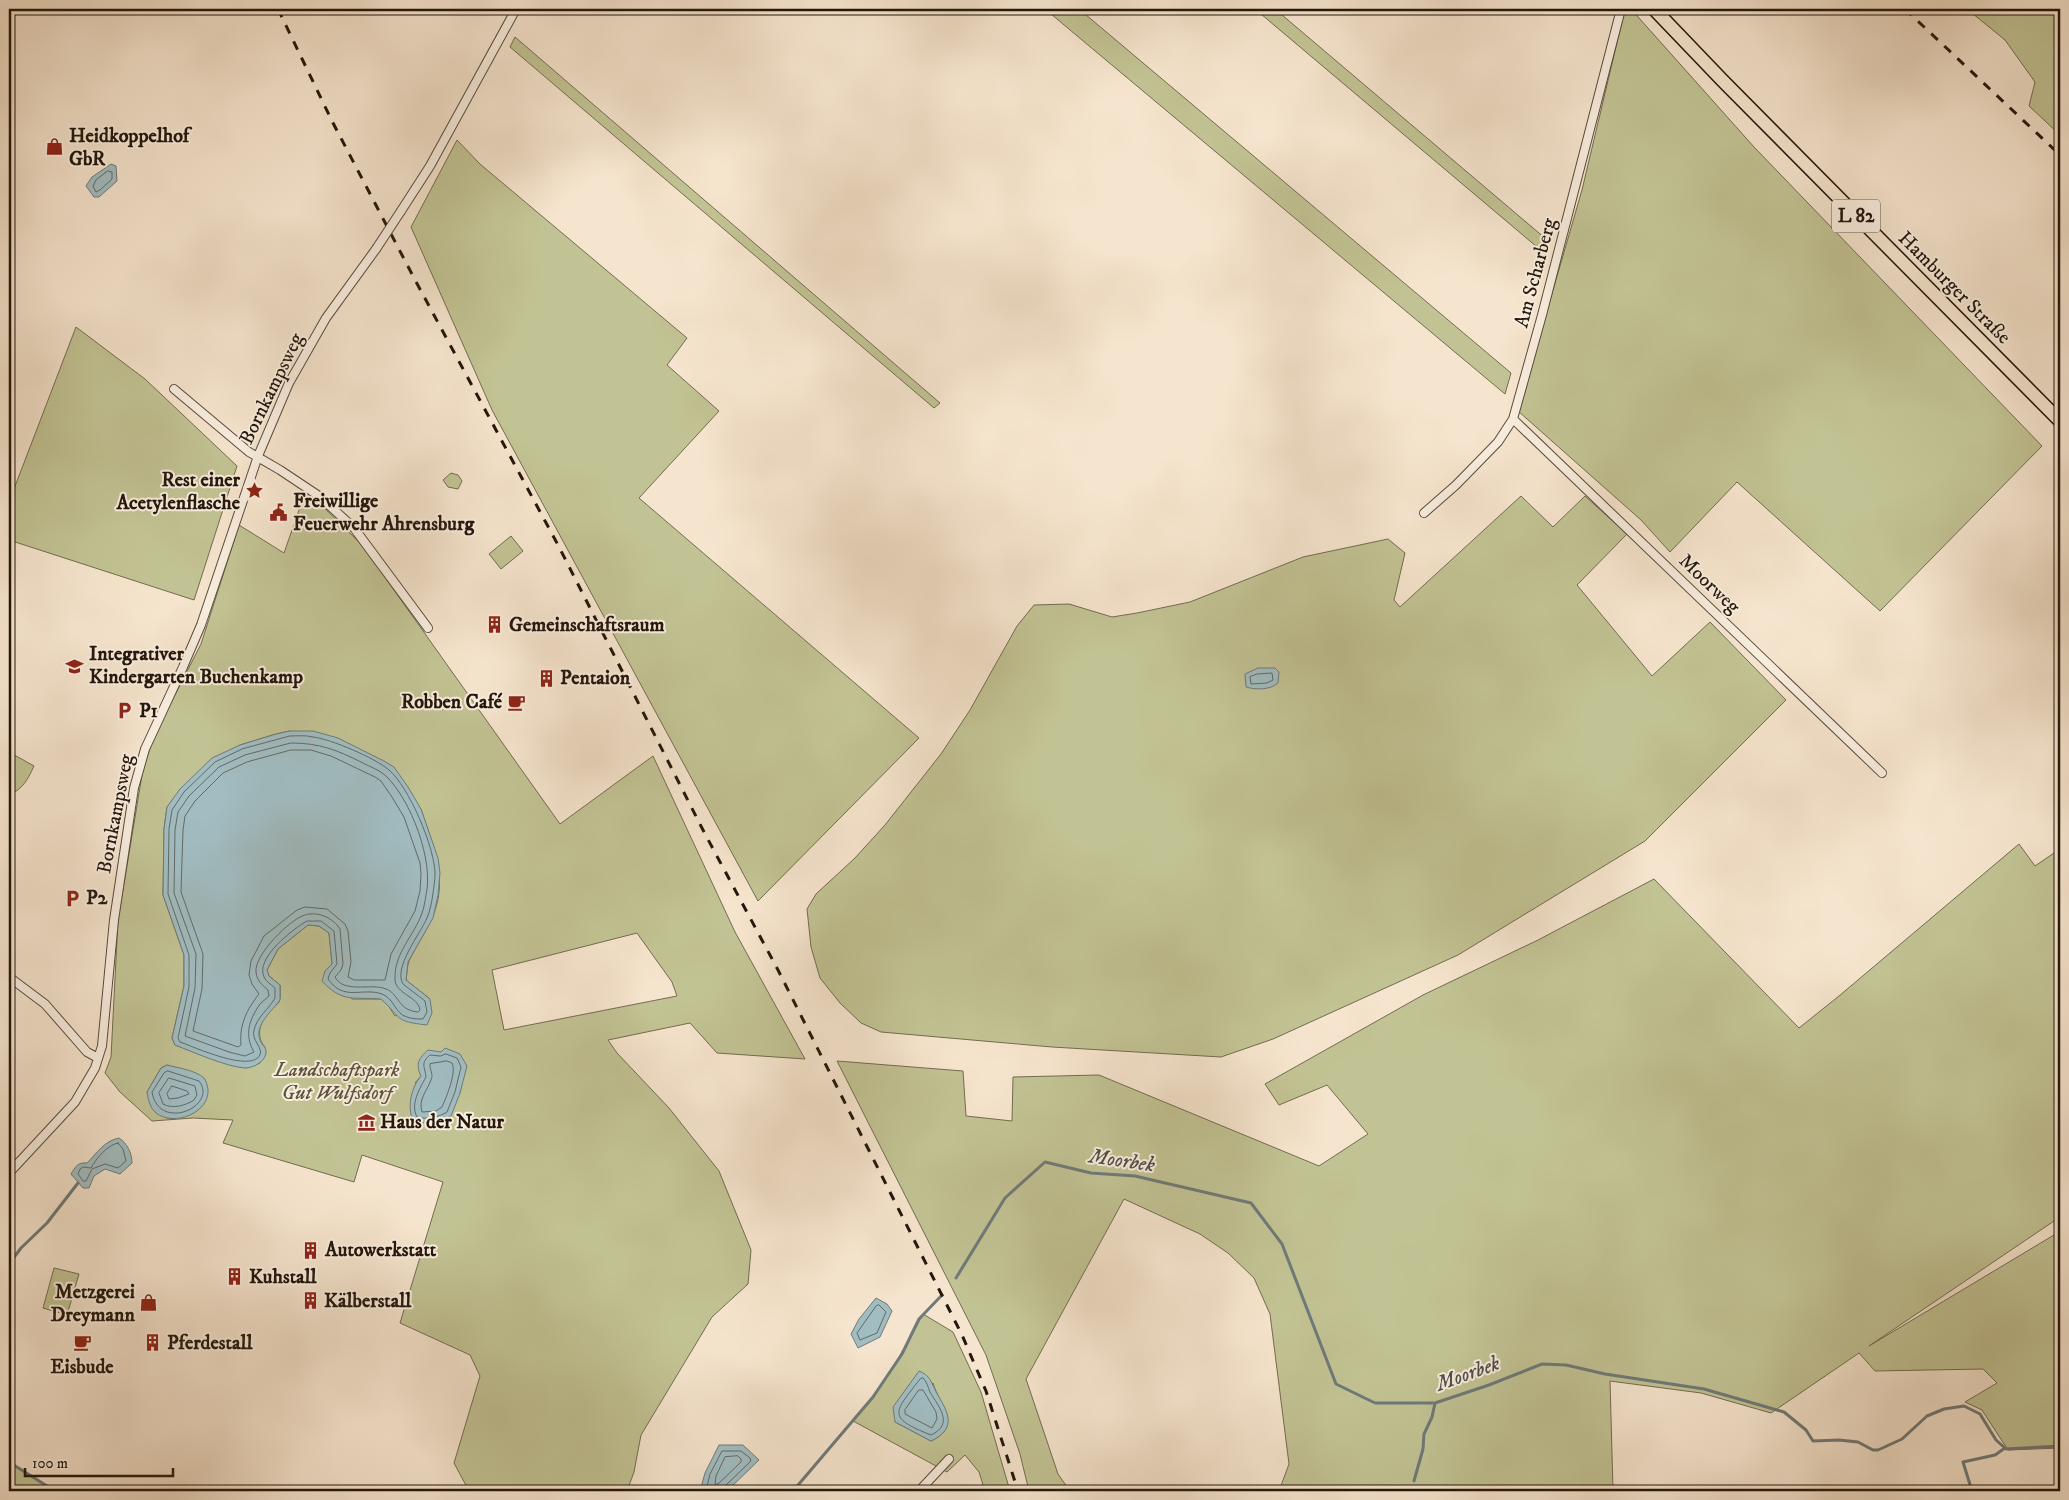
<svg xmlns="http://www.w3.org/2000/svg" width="2069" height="1500" font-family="'IM FELL DW Pica',serif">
<rect width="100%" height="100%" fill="#f6e5ce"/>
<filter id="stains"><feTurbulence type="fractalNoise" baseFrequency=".004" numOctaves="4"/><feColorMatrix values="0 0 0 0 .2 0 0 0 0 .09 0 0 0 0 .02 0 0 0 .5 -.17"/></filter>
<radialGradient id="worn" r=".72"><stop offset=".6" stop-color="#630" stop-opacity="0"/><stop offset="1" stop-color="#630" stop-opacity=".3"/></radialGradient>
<path fill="#c2c394" stroke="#726c50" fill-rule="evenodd" d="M1045 9H1079L1511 373 1505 394Z
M1255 9H1275L1546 239 1543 252Z
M1625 9H1631L1754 147 2042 446 1880 611 1737 482 1670 552 1641 520 1518 411 1582 190Z
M1967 9H2060V135L2029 106 2035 82 2005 40Z
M515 37 940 403 934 408 510 47Z
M457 140 480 164 687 338 667 365 719 411 639 498 919 738 758 901 492 410 411 227Z
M76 327 145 379 237 466 194 600 9 540V502Z
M451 473 458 475 462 481 458 489 448 487 443 480Z
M306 490 362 545 560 824 653 756 735 932 805 1059 717 1053 690 1023 608 1040 617 1053 669 1108 719 1171 751 1250 748 1284 712 1317 641 1435 634 1472 627 1491H469L454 1463 480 1376 470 1355 400 1323 443 1182 362 1155 354 1182 223 1143 233 1120 193 1118 152 1121 120 1092 105 1073 111 1057 118 920 143 769 155 734 201 644 239 525 284 553ZM290 731 421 809C433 847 450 881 431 920 425 934 415 947 409 961 407 966 407 974 406 980L430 999 395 1016 388 1005 381 999H352L325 971 332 964 329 933 319 926 308 925 278 949 267 970 269 976 280 985C280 990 281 997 279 1002 276 1006 273 1007 270 1010 260 1021 255 1036 265 1047L260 1063 246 1068 226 1063 175 1045 172 1038 184 986V955L163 895 164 829 167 807 173 800 240 745 276 734ZM637 933 672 982 677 996 504 1030 492 970ZM167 1065 202 1077 181 1117 167 1118 155 1112 147 1092 161 1068ZM421 1076 462 1080 460 1093 415 1083Z
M1521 496 1553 527 1585 496 1627 534 1577 585 1652 676 1710 622 1786 700 1645 841 1458 955 1273 1039 1221 1057 1052 1047 881 1032 861 1023 840 1003 820 978 811 947 807 909 816 894 855 858 885 825 941 754 970 710 1017 626 1034 605 1069 604 1112 617 1137 613 1190 602 1303 557 1388 539 1405 553 1394 600 1400 607Z
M511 536 523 551 501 569 489 554Z
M9 752 34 766C28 779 23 789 9 795Z
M2019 844 2035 866 2060 849V1217L1869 1346 2059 1232 2060 1448 2008 1450 1982 1410 1965 1402 1997 1383 1983 1369 1875 1371 1859 1353 1771 1413 1701 1393 1610 1381 1613 1491H1279L1289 1464 1270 1314 1254 1278 1228 1253 1200 1234 1124 1199 1026 1379 1058 1474 1070 1491H1029L1020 1454 986 1355 837 1061 963 1071 966 1116 1012 1121 1013 1077 1099 1075 1319 1166 1368 1134 1327 1085 1279 1105 1265 1084 1423 995 1538 940 1654 879 1799 1028 1839 996Z
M54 1268 79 1274 67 1315 43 1308Z
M923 1314 953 1332 981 1392 1010 1491H985L979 1472 965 1455 947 1472 853 1421C881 1389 903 1352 923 1314ZM933 1383C940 1406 963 1426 931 1441L895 1422Z
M9 1462 55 1491H9Z"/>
<path fill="#a1bdc2" stroke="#6f7a79" d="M111 164 116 166 117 181 99 197H94L86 186 92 177Z
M1258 668H1275L1279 672 1278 683C1270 690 1256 690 1246 687L1245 674Z
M290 731H313L338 738 384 761 394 767 408 787 421 809 438 858 440 873 438 895 433 918 408 962 406 980 430 999 432 1013 427 1025C393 1021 403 1019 381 999 354 997 342 1003 322 981L325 971 332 964 329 933 319 926 308 925 278 949 267 970 269 976 280 985V1000C273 1010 254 1025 260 1040 261 1045 267 1047 266 1053 265 1062 253 1068 245 1068 227 1067 193 1052 175 1045L172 1038 184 986V955L163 895 164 829 167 807 180 789 212 758 240 745 276 734Z
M445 1048 460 1054 467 1066 460 1093 451 1116C438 1122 426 1125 413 1121 407 1106 411 1088 421 1076 415 1064 419 1058 428 1050L441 1052Z
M167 1065C178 1068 195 1070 204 1078 207 1082 207 1085 208 1089 210 1113 174 1127 156 1113 150 1108 148 1099 147 1092L161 1068Z
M119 1138C127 1143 132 1153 132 1163L120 1174 105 1169 94 1176 89 1188H83L71 1174C75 1167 78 1162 87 1163 97 1153 104 1141 119 1138Z
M876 1298 887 1304 892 1311 880 1337 858 1348 851 1334 859 1319Z
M919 1371C930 1375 931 1382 936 1392 948 1412 958 1428 931 1441L895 1422 893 1407Z
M719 1445H743L759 1460 727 1491H700L705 1473Z"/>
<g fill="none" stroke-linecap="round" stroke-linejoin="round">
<path stroke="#626a66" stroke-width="1" d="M108 171 112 172V179L100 190 96 192 93 186 96 180Z
M1257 674 1272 673 1273 680 1267 683 1251 684 1250 677Z
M290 736C297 736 306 735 313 737 331 739 375 758 389 770 409 787 435 848 435 874 435 880 434 886 433 893 432 901 430 911 427 918 420 934 393 968 403 984L425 1001 427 1012 423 1019C418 1019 412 1019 407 1017 395 1014 394 998 382 994 362 987 344 1002 328 979L330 973 337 964 334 931 321 921H307C293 929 255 958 264 977 266 982 271 984 275 988V998C269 1009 257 1017 254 1030 251 1040 263 1047 260 1055 251 1073 194 1047 180 1042L178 1038 189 987V955L168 894 169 829 172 810 184 792 215 762 242 749Z
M291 743C320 743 337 750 363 763 370 767 380 770 386 776 411 800 434 861 426 895 425 901 424 908 422 913 414 936 394 953 395 979 395 994 418 996 420 1010L418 1012C396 1010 400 992 383 988 369 984 343 993 335 977L341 970 343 964 340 929C333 918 318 911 305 915 290 919 254 955 256 972 257 981 262 985 268 990L269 996C266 999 263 1001 260 1004 249 1020 244 1035 254 1052L245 1056 229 1052 185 1036 195 988 196 954 174 893 175 830 178 812 189 796 219 767 245 755Z
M291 750H311L331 756 375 777 381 781 392 797 404 817 420 863 421 874 420 891 415 911 391 954 385 980H354L348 977 351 962 348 931 345 924 327 909 305 907 297 910 264 936 251 961 249 975 252 984 259 994C247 1009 239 1025 241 1045L238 1047 193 1031 202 989 203 954 181 892 183 830 185 816 195 801 223 773 247 762Z
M446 1054 457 1058 461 1067 455 1092 447 1112C439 1117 427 1120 417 1117 410 1104 420 1088 426 1077 425 1067 420 1063 430 1055L440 1056Z
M447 1061 452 1063C457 1072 446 1098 442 1107L436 1111 422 1112C418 1099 427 1091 431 1080 434 1074 429 1069 430 1064Z
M168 1071 199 1081C219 1106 159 1133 152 1092L164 1073Z
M169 1078 195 1086 197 1095 194 1100C185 1106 172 1109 163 1104L159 1093Z
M172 1086 187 1091 189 1094 178 1098 169 1099 167 1094Z
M118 1143 123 1149 126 1161 118 1168 105 1164 92 1169 86 1181H83L78 1174 80 1169 83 1167 91 1168C96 1159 107 1145 118 1143Z
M879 1305 886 1312 877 1333 860 1340 857 1333 876 1306Z
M923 1378C927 1382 928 1387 930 1392 938 1406 955 1424 931 1435 885 1417 895 1412 920 1379Z
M919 1390H923L936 1412 937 1419 932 1428 905 1414V1410Z
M738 1456 741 1459V1462L718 1484H715L716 1476 725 1457Z
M706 1491 710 1474 722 1451H741L750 1458 751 1461 725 1486 723 1491"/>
<path stroke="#6f7a79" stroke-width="3" d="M9 1264 21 1248 47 1223 78 1183
M956 1278 1005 1198 1045 1162 1091 1173 1135 1176 1251 1203 1282 1244 1336 1384 1375 1403H1435L1489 1385 1542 1364 1566 1365 1605 1374 1704 1389 1784 1412 1806 1430 1813 1441 1839 1440 1858 1442 1873 1450H1878L1902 1439 1927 1416 1944 1409 1964 1406 1980 1414 1996 1440 2006 1449 2060 1446
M9 1462 55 1491
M1414 1481 1423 1449 1424 1434 1432 1417 1435 1403
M793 1491 873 1397 902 1354 919 1319 942 1295
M1972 1491 1963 1462 1995 1455 2005 1448"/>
<defs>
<path id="street" d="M401 211 430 166 516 9
M174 389 249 452 280 470 319 496 354 528 428 628
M1513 419 1882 773
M1424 513 1456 485 1498 442 1513 419 1542 315 1621 9
M9 977 45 1004 87 1052 98 1058
M9 1173 75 1102 95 1068 102 1046 114 920 134 788 145 749 183 667 201 625 258 456 289 383 326 318 376 249
M919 1491 949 1459"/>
<path id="primary" d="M1654 9 1723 81 2060 421"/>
</defs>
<use href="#street" stroke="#584a3c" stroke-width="10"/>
<use href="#primary" stroke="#23160b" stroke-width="15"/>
<use href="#street" stroke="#f9eedf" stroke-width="8"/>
<use href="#primary" stroke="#f6e5ce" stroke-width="12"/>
<path stroke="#23160b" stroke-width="3" stroke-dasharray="9 9" stroke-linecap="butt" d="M278 9 332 121 414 278 558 545 704 832 778 970 962 1335 986 1391 1018 1491
M1905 9 2060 155"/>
<defs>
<path id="street-bridge" d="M376 249 401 211"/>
</defs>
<use href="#street-bridge" stroke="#584a3c" stroke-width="10" stroke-linecap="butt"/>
<use href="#street-bridge" stroke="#f9eedf" stroke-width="8"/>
</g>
<defs>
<symbol id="shop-bare" viewBox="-9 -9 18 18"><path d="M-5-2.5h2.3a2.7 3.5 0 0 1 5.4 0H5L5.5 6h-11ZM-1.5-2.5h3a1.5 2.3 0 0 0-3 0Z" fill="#8f2418" stroke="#f9eedf" stroke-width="2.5" paint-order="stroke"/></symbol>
<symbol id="sight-bare" viewBox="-9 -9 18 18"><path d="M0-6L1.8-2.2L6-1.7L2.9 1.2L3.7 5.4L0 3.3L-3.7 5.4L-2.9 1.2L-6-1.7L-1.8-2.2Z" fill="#8f2418" stroke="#f9eedf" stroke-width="2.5" paint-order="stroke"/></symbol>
<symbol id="civic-bare" viewBox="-9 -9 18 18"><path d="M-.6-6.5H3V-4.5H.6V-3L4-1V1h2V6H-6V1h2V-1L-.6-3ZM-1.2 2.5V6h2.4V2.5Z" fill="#8f2418" stroke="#f9eedf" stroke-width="2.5" paint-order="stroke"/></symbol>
<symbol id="building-bare" viewBox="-9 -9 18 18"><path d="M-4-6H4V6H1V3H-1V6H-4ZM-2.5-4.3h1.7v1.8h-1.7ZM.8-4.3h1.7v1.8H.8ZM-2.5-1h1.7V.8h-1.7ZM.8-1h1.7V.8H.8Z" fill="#8f2418" stroke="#f9eedf" stroke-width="2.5" paint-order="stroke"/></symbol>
<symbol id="school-bare" viewBox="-9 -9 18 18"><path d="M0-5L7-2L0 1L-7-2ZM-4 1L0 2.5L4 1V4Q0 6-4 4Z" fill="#8f2418" stroke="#f9eedf" stroke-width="2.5" paint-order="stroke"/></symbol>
<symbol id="cafe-bare" viewBox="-9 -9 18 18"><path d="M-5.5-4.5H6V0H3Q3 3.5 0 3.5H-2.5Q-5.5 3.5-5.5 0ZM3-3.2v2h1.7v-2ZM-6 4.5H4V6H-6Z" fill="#8f2418" stroke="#f9eedf" stroke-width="2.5" paint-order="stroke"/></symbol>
<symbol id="parking-bare" viewBox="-9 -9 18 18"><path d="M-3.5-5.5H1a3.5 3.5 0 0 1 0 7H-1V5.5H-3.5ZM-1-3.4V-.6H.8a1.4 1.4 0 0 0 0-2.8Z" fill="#8f2418" stroke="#f9eedf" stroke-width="2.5" paint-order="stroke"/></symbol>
<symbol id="museum-bare" viewBox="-9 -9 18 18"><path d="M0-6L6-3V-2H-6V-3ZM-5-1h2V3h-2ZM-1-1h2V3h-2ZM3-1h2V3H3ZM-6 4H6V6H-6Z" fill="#8f2418" stroke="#f9eedf" stroke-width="2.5" paint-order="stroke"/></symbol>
</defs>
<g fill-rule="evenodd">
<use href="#shop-bare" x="42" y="134" width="25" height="25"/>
<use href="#sight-bare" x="242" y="478" width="25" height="25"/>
<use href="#civic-bare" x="266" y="500" width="25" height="25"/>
<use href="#building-bare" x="482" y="612" width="25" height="25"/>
<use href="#school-bare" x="62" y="654" width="25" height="25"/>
<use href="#building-bare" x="534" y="666" width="25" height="25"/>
<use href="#cafe-bare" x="504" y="690" width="25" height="25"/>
<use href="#parking-bare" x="112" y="698" width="25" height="25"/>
<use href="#parking-bare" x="60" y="886" width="25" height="25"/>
<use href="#museum-bare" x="354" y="1110" width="25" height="25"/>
<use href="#building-bare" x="298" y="1238" width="25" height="25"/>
<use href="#building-bare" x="222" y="1264" width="25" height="25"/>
<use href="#building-bare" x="298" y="1288" width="25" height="25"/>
<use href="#shop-bare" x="136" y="1290" width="25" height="25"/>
<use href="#cafe-bare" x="70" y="1330" width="25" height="25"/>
<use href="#building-bare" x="140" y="1330" width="25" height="25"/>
</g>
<g text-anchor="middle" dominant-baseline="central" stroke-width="4" stroke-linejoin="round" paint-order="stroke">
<rect fill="#f9eedf" stroke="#63574b" stroke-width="1" x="1832" y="199.5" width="48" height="33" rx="4"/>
<g font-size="19" font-weight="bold" fill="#23160b">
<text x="1856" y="216">L 82</text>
</g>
<g font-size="20" font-weight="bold" fill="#23160b" stroke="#f9eedf" text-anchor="start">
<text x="69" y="136">Heidkoppelhof<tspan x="69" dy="23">GbR</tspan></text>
<text x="240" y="480" text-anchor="end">Rest einer<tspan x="240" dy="23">Acetylenflasche</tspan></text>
<text x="293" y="501">Freiwillige<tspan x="293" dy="23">Feuerwehr Ahrensburg</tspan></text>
<text x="509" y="625">Gemeinschaftsraum</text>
<text x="89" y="654">Integrativer<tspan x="89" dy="23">Kindergarten Buchenkamp</tspan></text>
<text x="560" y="678">Pentaion</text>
<text x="502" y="702" text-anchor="end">Robben Café</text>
<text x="139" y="711">P1</text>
<text x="86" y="898">P2</text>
<text x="380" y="1122">Haus der Natur</text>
<text x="325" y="1250">Autowerkstatt</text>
<text x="249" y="1277">Kuhstall</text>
<text x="135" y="1292" text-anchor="end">Metzgerei<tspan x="135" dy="23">Dreymann</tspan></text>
<text x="324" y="1301">Kälberstall</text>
<text x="167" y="1343">Pferdestall</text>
<text x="82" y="1367" text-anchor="middle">Eisbude</text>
</g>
<g font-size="20" fill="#23160b" stroke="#f9eedf">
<text transform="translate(1536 273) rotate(-75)">Am Scharberg</text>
<text transform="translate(1954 288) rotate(45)">Hamburger Straße</text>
<text transform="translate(272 389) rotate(-64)">Bornkampsweg</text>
<text transform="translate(1709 584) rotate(44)">Moorweg</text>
<text transform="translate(116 814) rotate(-79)">Bornkampsweg</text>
</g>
<g font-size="20" font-style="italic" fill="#5b533b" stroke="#f9eedf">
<text x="337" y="1070">Landschaftspark<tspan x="337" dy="23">Gut Wulfsdorf</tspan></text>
</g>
<g font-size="21" font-style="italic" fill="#4f504b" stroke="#f9eedf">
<text transform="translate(1122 1161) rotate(8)">Moorbek</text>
<text transform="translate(1468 1374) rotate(-20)">Moorbek</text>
</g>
</g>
<rect width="2069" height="1500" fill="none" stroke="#f6e5ce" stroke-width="30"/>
<rect x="10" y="10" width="2049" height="1480" fill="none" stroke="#23160b" stroke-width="2.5"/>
<rect x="15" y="15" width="2039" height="1470" fill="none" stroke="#23160b"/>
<path d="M25 1468v8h148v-8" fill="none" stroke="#23160b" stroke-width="2.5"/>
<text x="32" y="1468" font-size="15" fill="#23160b" stroke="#f9eedf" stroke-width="4" paint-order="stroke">100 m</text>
<rect width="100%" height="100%" filter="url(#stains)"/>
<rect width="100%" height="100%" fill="url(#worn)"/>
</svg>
